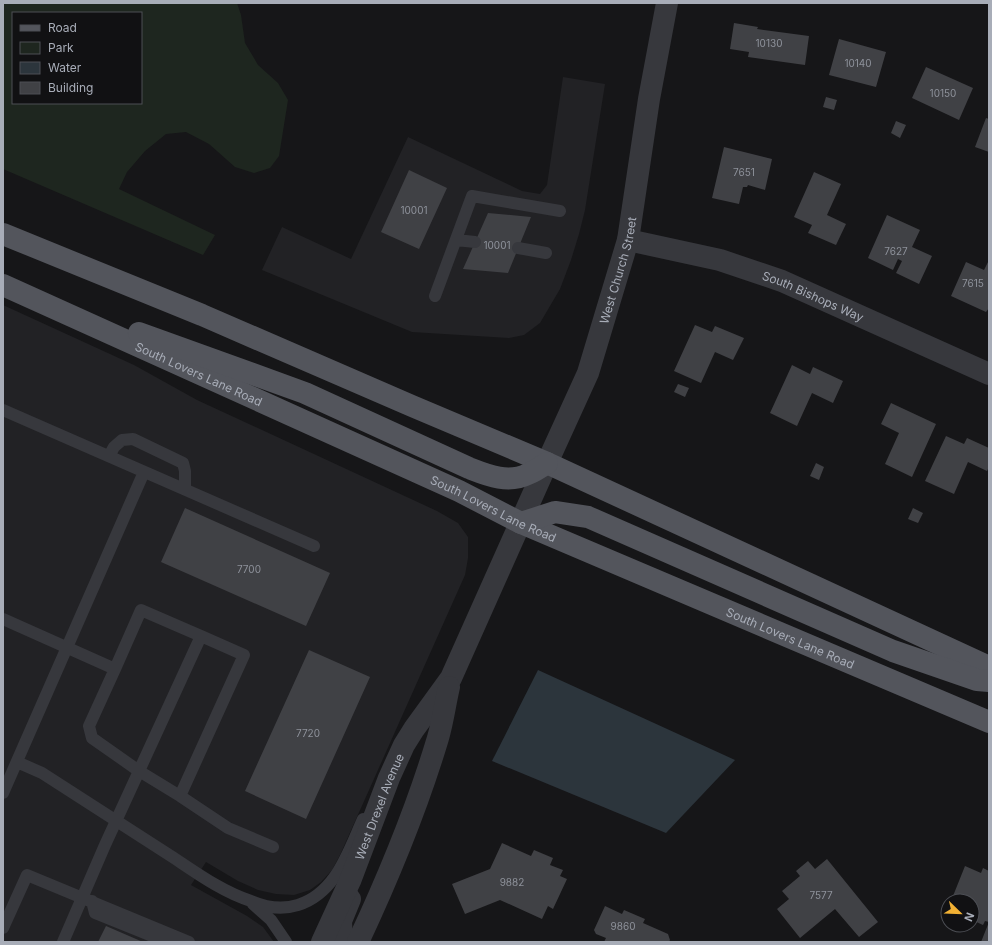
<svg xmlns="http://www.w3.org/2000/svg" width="992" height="945" font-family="Inter,sans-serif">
<rect width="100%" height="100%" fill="#161618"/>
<path fill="#222225" d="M563 77 605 84 585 210 579 234 571 260 560 289 540 323 524 335 509 338 412 332 262 270 282 227 351 259 408 137 522 191 540 194 547 185Z
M3 305 134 365 197 400 437 511 458 523 468 537V558L465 575 340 855 332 870 321 882 310 890 294 895 276 894 258 890 238 881 206 862 191 885 247 916 263 927 274 942H3Z"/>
<path fill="#1e261f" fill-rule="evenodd" d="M3 3H237L241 15 245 43 258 65 278 83 288 100 279 156 270 168 254 173 235 167 209 144 186 132 166 134 145 151 127 172 119 189 215 235 203 255 3 169ZM13 13H141V103H13Z"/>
<path fill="#2c353c" d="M538 670 735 760 666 833 492 761Z"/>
<path fill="#404145" d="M734 23 758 27 757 29 809 36 805 65 748 57 749 52 730 49Z
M839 39 886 52 876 87 829 75Z
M926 67 973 88 959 120 912 98Z
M826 97 837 100 834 110 823 107Z
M986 118 989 119V152L975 147Z
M896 121 906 125 900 138 891 133Z
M724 147 772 159 765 190 748 185 747 187H743L739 204 712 198Z
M409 170 447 188 419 249 381 232Z
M814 172 841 184 827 215 846 224 836 245 808 233 812 225 794 217Z
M488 213 531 217 508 273 463 269Z
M887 215 920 230 912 247 932 256 919 284 896 273 902 261 898 259 893 270 868 258Z
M989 260V308L986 312 951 296 966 262 984 270Z
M695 325 712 332 715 326 744 338 733 360 715 352 701 383 674 371Z
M792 365 810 374 813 367 843 381 833 403 812 393 797 426 770 413Z
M678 384 689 388 685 397 674 392Z
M891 403 936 424 912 477 885 464 899 433 881 424Z
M946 436 964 444 967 438 989 448V467L987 471 968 462 954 494 925 481Z
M816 463 824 467 819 480 810 476Z
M185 508 330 573 306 626 161 562Z
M913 508 923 513 918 523 908 519Z
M309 650 370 677 306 819 245 791Z
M502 843 531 856 534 850 553 858 550 865 563 870 560 876 567 879 553 909 548 906 542 919 500 900 465 914 452 884 490 869Z
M827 859 878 922 859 937 835 909 800 938 777 909 789 899 782 891 800 876 796 871 808 861 815 869Z
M965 866 981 873 983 868 989 871V942H981L989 922 985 921 983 925 972 920V901H951Z
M605 906 622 914 624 910 645 919 643 923 668 934 670 940 669 942H604L606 938 596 934 594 930Z
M106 926 143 942H98Z"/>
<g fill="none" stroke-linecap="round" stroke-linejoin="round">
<path stroke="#37383d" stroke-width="12" d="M456 240 475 242
M518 248 546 253
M435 296 472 196 560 211
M3 410 314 546
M109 456 114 447 122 440 133 439 183 463 185 471V489
M3 619 115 669 141 610 201 636 105 845 63 942
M115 669 89 726 92 738 139 771 180 796 244 655 201 636
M17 762 42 773C86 801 130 830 174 858 198 874 223 892 251 901 265 907 282 910 298 905 336 893 348 852 363 819
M3 793 144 472
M180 796 228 828 273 847
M92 901 95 913 167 942
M253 904 271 920 286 942
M3 928 27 875 189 942"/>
<g stroke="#37383d" stroke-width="22">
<path id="s1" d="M628 240 720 260 782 281 989 374"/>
<path id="s2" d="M547 463 588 373 628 240 649 99 667 3"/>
<path d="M342 942 341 921 350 899"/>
</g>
<g stroke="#37383d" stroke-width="22">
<path id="s3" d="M322 942 350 881 389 778 404 745 414 729 451 678 547 463"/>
<path d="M358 942C389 876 417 808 438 738 443 721 445 704 449 687"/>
</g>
<g stroke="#53555c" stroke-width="22">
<path d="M3 234 202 315 412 406 547 463 989 667"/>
<path id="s4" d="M3 285 459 491 521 523 989 722"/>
<path d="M139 333 305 393 469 468C487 475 508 484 528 474 535 471 541 467 547 463"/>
<path d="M521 523 555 512 588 517 893 651 977 680 989 681"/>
</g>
</g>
<g text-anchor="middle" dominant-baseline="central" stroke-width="3.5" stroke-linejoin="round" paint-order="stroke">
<g font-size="10" fill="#8e929b">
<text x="769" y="43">10130</text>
<text x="858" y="63">10140</text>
<text x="943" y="93">10150</text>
<text x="744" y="172">7651</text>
<text x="414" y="210">10001</text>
<text x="497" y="245">10001</text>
<text x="896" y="251">7627</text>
<text x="973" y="283">7615</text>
<text x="249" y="569">7700</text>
<text x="308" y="733">7720</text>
<text x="512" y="882">9882</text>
<text x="821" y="895">7577</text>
<text x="623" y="926">9860</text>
</g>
<g font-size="12" fill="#a8adb8" stroke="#111113">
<text stroke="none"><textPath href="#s2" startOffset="206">West Church Street</textPath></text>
<text stroke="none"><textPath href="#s1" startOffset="194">South Bishops Way</textPath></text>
<text stroke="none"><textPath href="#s4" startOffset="215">South Lovers Lane Road</textPath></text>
<text stroke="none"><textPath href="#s4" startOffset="539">South Lovers Lane Road</textPath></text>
<text stroke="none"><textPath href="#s4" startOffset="863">South Lovers Lane Road</textPath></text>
<text stroke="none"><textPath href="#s3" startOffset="147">West Drexel Avenue</textPath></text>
</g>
</g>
<rect width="992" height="945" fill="none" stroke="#a8adb8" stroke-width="8"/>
<rect x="12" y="12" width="130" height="92" fill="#111113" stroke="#4d4f55"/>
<rect x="20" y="25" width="20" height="6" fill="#53555c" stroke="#4d4f55"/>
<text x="48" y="32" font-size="12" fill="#a8adb8">Road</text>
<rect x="20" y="42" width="20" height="12" fill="#1e261f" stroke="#4d4f55"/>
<text x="48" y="52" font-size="12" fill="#a8adb8">Park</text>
<rect x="20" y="62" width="20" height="12" fill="#2c353c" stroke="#4d4f55"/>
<text x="48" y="72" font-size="12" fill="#a8adb8">Water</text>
<rect x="20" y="82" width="20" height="12" fill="#404145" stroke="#4d4f55"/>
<text x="48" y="92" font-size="12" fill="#a8adb8">Building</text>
<g transform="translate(960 913) rotate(113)"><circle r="19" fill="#111113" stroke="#4d4f55"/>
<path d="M0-3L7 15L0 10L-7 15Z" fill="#f2b134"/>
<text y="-6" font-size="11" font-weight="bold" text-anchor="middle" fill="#a8adb8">N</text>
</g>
</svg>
